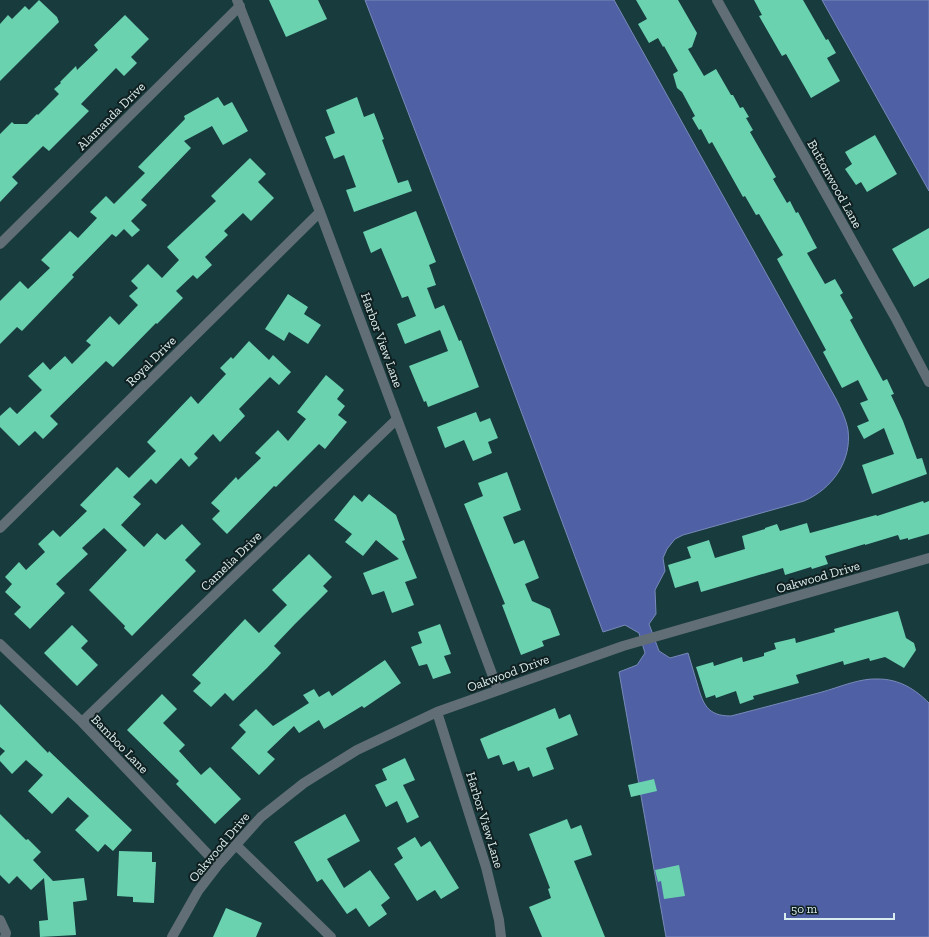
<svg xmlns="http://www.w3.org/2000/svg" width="929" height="937" font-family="'Zilla Slab',serif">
<rect width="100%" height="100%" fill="#183b3e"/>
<path fill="#4f60a4" stroke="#798aba" d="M365 0H614L836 399C841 409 846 419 848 430 852 461 832 489 804 501L683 535 675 539 667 549 663 558 665 571 655 590 656 614 649 624 659 651 670 658 688 653C691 663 694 673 697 683 703 704 707 716 731 716 762 708 792 700 822 692 840 687 860 678 878 679 899 679 915 689 929 703V937H666L619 672 637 665 645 653 639 633 625 625 603 632 478 295Z
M822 0H929V191Z"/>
<path fill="#6ad2af" d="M39 0 57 17 59 22 0 81V24L8 15 12 19 25 6 29 10Z
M269 0H318L327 19 286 37Z
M636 0H678L697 33 692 47 688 49 704 76 716 69 731 95H733L740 108 743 107 749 117 746 118 753 130 750 132 776 177 773 179 787 203 790 201 796 213 798 212 817 248 807 253 825 284 835 279 843 293 840 295 853 318 850 320 883 381 887 379 894 394 891 395 903 421 917 459 922 458 927 474 872 494 862 465 894 454 884 428 864 439 857 426 869 421 860 403 868 400 858 380 842 388 823 352 826 350 777 259 783 255 759 214 756 215 745 196 743 197 712 142 709 144 701 129 699 130 692 118 695 116 682 92 677 88 673 74 678 71 664 46 663 47 658 38 649 43 638 24 647 19Z
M754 0H803L826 40 828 39 836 53 827 58 840 81 811 98 786 54 782 56 759 16 762 15Z
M125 15 149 39 131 57 137 63 124 76 116 68 81 104 89 111 49 151 43 146 12 177 18 183 0 202V134L12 122 14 124H27L37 114 38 115 59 94 54 89 61 83 60 82 76 66 77 70 98 50 94 45Z
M218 97 224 106 232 102 248 131 223 145 212 126 184 141 191 148 141 200 147 205 131 221 140 230 132 237 124 229 116 237 112 234 72 275 74 277 22 331 17 327 0 344V301L20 281 28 289 50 268 41 260 70 231 78 238 97 218 90 212 106 196 114 204 145 173 138 167 185 119 184 116Z
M357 97 364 117 374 113 384 139 382 140 398 183 408 180 412 191 354 212 346 190 356 187 344 155 334 159 325 137 335 133 326 110Z
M875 135 897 174 867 192 861 182 856 185 845 169 852 164 845 152Z
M250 158 266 174 258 182 274 198 251 221 243 213 224 231 228 235 205 257 212 265 197 279 193 275 176 291 183 298 157 324 156 323 113 367 106 361 50 416 58 424 43 439 35 431 19 446 0 427V416L10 407 17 414 42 390 28 376 43 362 50 370 65 356 72 364 91 345 86 341 110 316 119 325 138 305 129 296 138 288 131 281 148 264 162 278 179 260 167 247 216 201 211 196Z
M416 211 436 262 429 265 436 285 427 288 435 309 444 305 459 341 461 340 479 387 428 407 426 401 424 402 409 366 448 351 440 330 405 344 397 324 416 316 408 296 402 298 381 248 371 253 363 232Z
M929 228V278L914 287 892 249Z
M288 294 308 307 304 314 321 325 308 344 289 332 284 341 265 329Z
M249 341 269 360 273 355 291 372 279 385 270 377 239 409 245 416 220 442 213 434 194 454 198 458 189 467 181 458 156 484 151 479 133 497 141 504 121 525 144 547 157 533 165 540 182 524 201 544 185 560 196 571 132 636 124 628 125 626 89 590 127 550 104 528 82 548 88 554 56 584 65 593 30 629 14 614 21 607 5 592 12 584 5 577 19 562 26 570 45 552 38 544 53 530 60 537 87 511 80 505 117 467 129 478 156 451 147 442 191 396 198 404 226 374 220 368 231 357 233 359Z
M326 375 344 390 337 399 345 406 338 415 347 422 325 449 319 444 276 487 274 486 227 534 212 519 220 511 211 503 236 477 238 480 261 458 255 453 278 430 288 441 306 419 297 412Z
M476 412 480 422 490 418 498 438 488 442 492 453 473 461 464 440 445 448 437 427Z
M507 472 521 510 503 517 514 544 524 540 539 578 525 584 532 601 550 609 560 635 542 641 544 646 521 655 502 605 505 604 464 504 483 496 478 483Z
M369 494 396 515 405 540 402 541 417 578 405 582 414 605 392 613 384 591 372 595 363 573 399 559 376 540 363 556 345 542 352 534 334 520 354 495 362 502Z
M923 501 924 503 929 501V534L908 540V538L900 540 898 535 865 545V544L825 556 828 564 812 569 811 567 785 575 783 568 701 592 698 581 675 588 668 565 691 558 687 547 709 540 715 558 745 549 742 536 765 529V528L777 524 780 531 807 523 810 533 876 515 877 516Z
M309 554 332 577 323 586 328 591 295 624 274 646 281 653 267 668 233 701 225 693 211 707 193 691 201 683 192 675 245 619 259 633 287 605 272 590Z
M898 611 906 638 914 643 916 650 904 668 885 657 870 661 869 658 844 665 843 661 796 675 799 683 753 696 754 699 740 704 736 691 716 698 715 695 706 698 696 667 713 662 714 666 742 657 743 662 764 656V653L776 649 774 643 795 638 796 643 835 632 834 629Z
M440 624 451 654 444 656 451 673 433 679 427 664 419 666 411 647 422 643 418 632Z
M72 625 88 641 81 648 98 665 77 686 44 653Z
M385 660 401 683 364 708 362 706 324 729 319 720 299 733 294 726 267 752 275 759 259 775 231 748 246 732 239 725 256 709 273 726 309 703 303 695 314 689 319 697 329 691 332 696Z
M162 694 177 709 163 723 185 745 179 751 201 775 210 767 241 799 215 824 176 784 179 781 127 730Z
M0 704 48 753 49 751 132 830 113 851 105 844 98 852 75 830 89 816 68 797 52 814 28 791 43 775 26 760 12 774 0 761V756L5 751 0 747Z
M555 708 559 719 570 714 578 735 546 748 554 769 533 777 529 767 518 771 514 761 503 765 499 755 488 759 480 739Z
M405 758 415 780 403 785 419 817 407 823 397 801 386 807 375 785 387 780 382 769Z
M654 779 657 791 631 797 628 785Z
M0 814 26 840 28 839 41 852 33 860 53 881 84 878 87 900 73 902 76 935 40 937 39 921 48 920 44 878 31 890 17 876 9 884 0 875Z
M345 814 360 841 327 859 344 888 370 870 390 898 381 905 387 914 369 927 356 908 347 914 322 879 317 882 294 842Z
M567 819 571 829 581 825 592 855 574 861 605 937H542L529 907 551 898 548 889 550 888 529 834Z
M415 837 421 847 430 841 459 888 441 899 435 890 417 901 394 864 403 858 397 848Z
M119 851 152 852V862H156L154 903 133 902V897L117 896Z
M679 865 685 896 664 899 661 881 658 882 655 870Z
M226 908 262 923 256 937H213Z"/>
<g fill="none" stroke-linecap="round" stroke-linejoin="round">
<path stroke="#626e75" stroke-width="10" d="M237 0 320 212 498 690
M717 0 895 317 929 382
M0 244 240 6
M0 528 320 212
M0 644 82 722 218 865
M437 712 486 867 499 920 501 937
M82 722 397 419
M236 845 331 937
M0 920 6 933 5 937
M172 937 198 891 218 865 261 817 304 783 357 750 437 712 623 646 929 558"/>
</g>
<g text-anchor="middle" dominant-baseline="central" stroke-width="4" stroke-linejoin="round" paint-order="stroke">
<g font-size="13" fill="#daedee" stroke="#101f20">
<text transform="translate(111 116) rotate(-45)">Alamanda Drive</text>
<text transform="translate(835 184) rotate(61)">Buttonwood Lane</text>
<text transform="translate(382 340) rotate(70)">Harbor View Lane</text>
<text transform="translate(151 361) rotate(-45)">Royal Drive</text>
<text transform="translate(231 561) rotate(-44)">Camelia Drive</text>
<text transform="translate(818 577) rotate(-16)">Oakwood Drive</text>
<text transform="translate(508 673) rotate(-20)">Oakwood Drive</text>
<text transform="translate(120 744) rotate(46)">Bamboo Lane</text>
<text transform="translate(485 820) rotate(73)">Harbor View Lane</text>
<text transform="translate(219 847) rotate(-50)">Oakwood Drive</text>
</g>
</g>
<path d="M785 913v6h109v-6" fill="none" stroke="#daedee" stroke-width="2"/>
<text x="791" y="913" font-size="12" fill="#daedee" stroke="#101f20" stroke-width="3" paint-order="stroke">50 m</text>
</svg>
